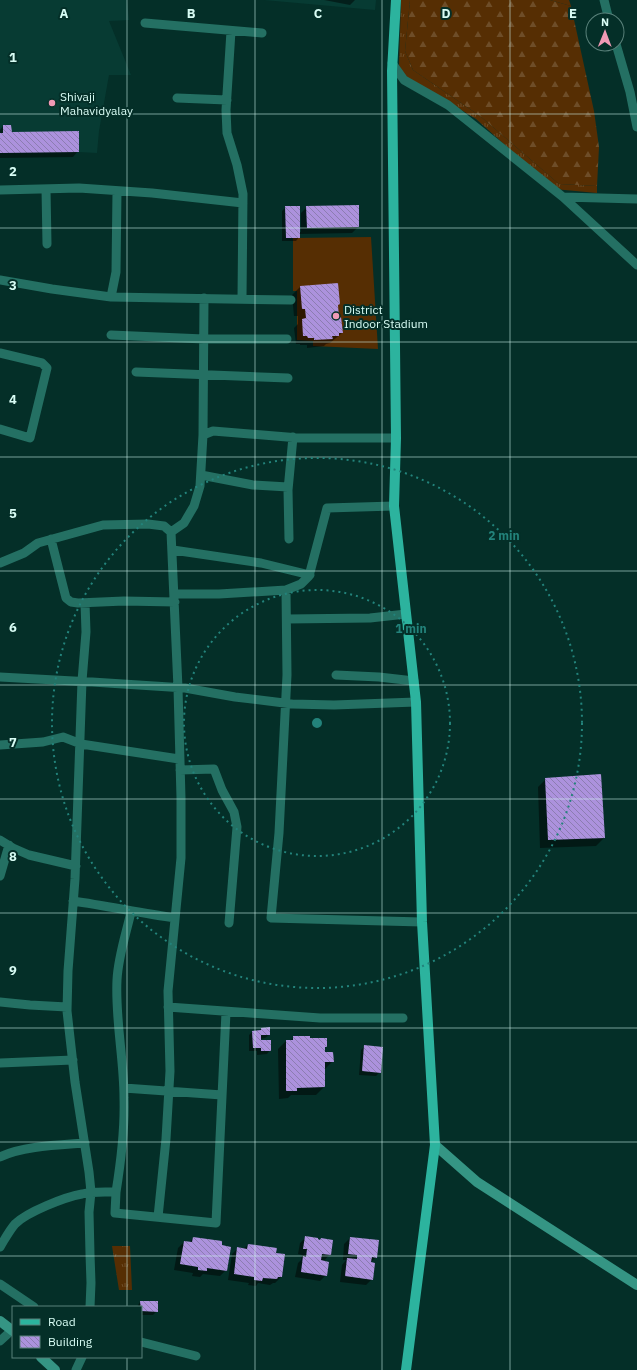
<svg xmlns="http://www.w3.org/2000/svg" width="637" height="1370" font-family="'IBM Plex Sans',sans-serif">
<defs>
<pattern id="grass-tufts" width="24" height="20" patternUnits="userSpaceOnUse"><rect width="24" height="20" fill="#562e03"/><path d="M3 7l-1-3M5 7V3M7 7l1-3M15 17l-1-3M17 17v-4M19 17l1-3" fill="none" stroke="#6e4d28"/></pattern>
<pattern id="forest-firs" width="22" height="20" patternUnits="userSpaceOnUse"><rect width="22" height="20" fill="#562e03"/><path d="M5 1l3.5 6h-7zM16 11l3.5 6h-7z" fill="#6e4d28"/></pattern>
<pattern id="building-back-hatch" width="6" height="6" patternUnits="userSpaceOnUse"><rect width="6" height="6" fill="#ac92dd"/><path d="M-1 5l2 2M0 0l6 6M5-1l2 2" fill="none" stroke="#8c7db1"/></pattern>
</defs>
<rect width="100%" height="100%" fill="#042f28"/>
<path fill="#073b33" d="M0 0H127L129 20 109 21 131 75H109L99 131 97 153 79 152 0 153Z
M264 0H376L375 10Z"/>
<path fill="url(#grass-tufts)" d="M401 0H410L405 51 413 70 480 116 559 184 597 186V193L554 189 476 119 429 90 406 78 399 65Z
M550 0H569L571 6Z
M112 1246H130L132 1290H119Z"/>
<path fill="url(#forest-firs)" d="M410 0H550L571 6 594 111 599 147 597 186 559 184 480 116 413 70 405 51Z"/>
<path fill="#562e03" d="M371 237 378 349 313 346V341L297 340V291H293V238Z"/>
<path fill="#0007" d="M324 0H355L350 5Z
M3 126 11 133 78 151 73 157 0 158V130Z
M286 207 299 232H301V213L307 207 358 227 352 233 299 234V237L296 241H282V211Z
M300 287 337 306 338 319 342 333 330 343 326 344 324 346 307 348V345H300V344H296L294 328 298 324V316H294L292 295Z
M546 779 604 838 596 846 540 848 538 787Z
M261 1029 269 1035 265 1038 260 1039V1041L270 1050 267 1054 257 1055V1051H249V1035L252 1032 259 1031Z
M294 1037 309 1039 326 1046 324 1049V1053L333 1061 325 1069 324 1087 316 1095H291L288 1098 279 1099 278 1049 286 1041H290Z
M365 1046 380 1072 376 1076 359 1075 361 1050Z
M306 1237 330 1254 323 1262 326 1275 320 1281 295 1277 298 1263 301 1260 302 1255 298 1254 300 1243Z
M193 1238 221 1246 226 1270 220 1276 203 1274 200 1277 192 1276 193 1273 174 1270 178 1248 184 1242 189 1243Z
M350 1238 376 1257 370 1263 372 1279 366 1285 340 1282 342 1265 346 1260H343L344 1244Z
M248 1245 275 1254 284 1255 281 1277 275 1283H273L270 1285 258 1283 256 1286 248 1285 249 1283 228 1280 232 1254 238 1248 243 1249Z
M140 1302 157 1311 153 1315H141V1307H137Z"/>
<path fill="url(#building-back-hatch)" d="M3 125H11L12 132 79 131V152L0 153V133H3Z
M359 205V227L307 228 306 206Z
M285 206H300V238H286Z
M338 283 340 304 338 305 339 318 341 317 343 333H339V336H332L333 339 314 340V338H308L307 336H303L302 319 306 318 305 309H302L300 286Z
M601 774 605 838 548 840 545 778Z
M270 1027V1035H261V1040H271V1051H261V1048H253L252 1031 261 1030V1028Z
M293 1036H310V1038H327V1047H325V1052H333L334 1062H325V1087L297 1088V1091H286V1040H293Z
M364 1045 383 1047 381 1073 362 1071Z
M305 1236 318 1238V1239L320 1240 321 1238 333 1240 331 1255 322 1254 321 1260 329 1262 327 1276 301 1272 303 1256 306 1257 307 1249H303Z
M193 1237 222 1241V1245L231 1247 227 1271 207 1268V1271L198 1270V1267L180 1264 184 1241 192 1242Z
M350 1237 379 1240 377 1258 372 1257 371 1262 375 1263 373 1280 345 1276 347 1258 357 1259V1255L348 1254Z
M248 1244 277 1248 276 1253 285 1254 282 1277H278L277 1279 263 1278 262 1281 254 1280V1277L234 1274 237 1247 247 1249Z
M140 1301H158V1312L141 1311Z"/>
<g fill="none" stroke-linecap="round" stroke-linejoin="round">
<path stroke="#247063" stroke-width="9" d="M604 0 609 20
M145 23 262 33
M231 31 226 110 227 133 237 165 243 194 242 299
M616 44 630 92 637 127
M392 63 404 80 448 105 563 197 637 265
M177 98 227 100
M46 189 47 244
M0 190 79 188 152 193 243 203
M563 197 637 199
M0 280 52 289 111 297 291 300
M111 297 116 272 117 191
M111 335 204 339H287
M0 353 42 363 47 368 30 438 0 429
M136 372 288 378
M203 435 213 431 299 438H396
M201 475 253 485 288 487
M171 532 184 523 194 506 200 486 203 435 204 298
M51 539 66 598 71 602 78 603 124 601 175 602
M289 539 288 490 293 437
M173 550 261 563 310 575
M0 563 24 553 38 543 103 525 148 524 164 526 171 532 178 688 181 798V858L168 991 170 1071 166 1139 158 1217
M286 590 287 675 279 833 271 918 422 922
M174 594H219L286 590 301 584 309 576 327 508 394 506
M85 603 86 632 82 681 75 879 68 971 67 1011 75 1082 89 1172 91 1192 89 1212 90 1254 91 1283 90 1307
M287 619 370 618 406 614
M336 675 379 677 414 681
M0 677 92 682 185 688 235 697 292 704 334 705 416 702
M0 745 43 742 63 737 81 744 179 759
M180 770 214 769 222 790 234 812 237 827 229 923
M0 840 13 848 29 855 76 866
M0 876 9 845
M73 901C107 906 141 913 175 918
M0 1002 30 1005 67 1007
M168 1007 320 1018H403
M0 1063 73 1060
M124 1088 222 1095
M0 1157C22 1146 59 1145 85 1143
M116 1192C121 1161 125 1130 124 1098 124 1059 115 1019 117 980 118 957 126 934 131 912
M0 1247C5 1239 9 1231 15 1224 27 1212 65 1197 82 1194 93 1191 105 1192 116 1192L115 1213 216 1223 226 1012
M0 1284 34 1307
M0 1341 12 1330
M141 1342 196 1356
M76 1370 82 1357"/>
<path stroke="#359584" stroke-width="10" d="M435 1145 477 1182 637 1285
M0 1321 13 1331
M41 1357 55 1370"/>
<path stroke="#2cb39e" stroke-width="10" d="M396 0 392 71 396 438 394 506 416 702 422 922 435 1145 406 1370"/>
</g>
<path fill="none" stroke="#d8fcf4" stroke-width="1" stroke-opacity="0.55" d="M127 0V1307M255 0V1370M382 0V1370M510 0V1370M0 114H637M0 228H637M0 342H637M0 457H637M0 571H637M0 685H637M0 799H637M0 913H637M0 1028H637M0 1142H637M0 1256H637M127 1357V1370"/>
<g fill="none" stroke="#23837b" stroke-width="2" stroke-dasharray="2 4">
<circle cx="317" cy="723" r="133"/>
<circle cx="317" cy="723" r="265"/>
</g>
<g fill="#f09ab5" stroke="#042f28" stroke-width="1.5">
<circle cx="52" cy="103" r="4"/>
<circle cx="336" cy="316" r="4"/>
</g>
<g text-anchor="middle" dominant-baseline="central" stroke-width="4" stroke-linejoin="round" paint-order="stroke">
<g font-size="12" fill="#d8fcf4" stroke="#042f28" text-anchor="start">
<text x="60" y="96">Shivaji<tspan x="60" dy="14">Mahavidyalay</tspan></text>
<text x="344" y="309">District<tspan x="344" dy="14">Indoor Stadium</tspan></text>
</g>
</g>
<g font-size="13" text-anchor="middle" font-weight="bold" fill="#d8fcf4" stroke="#042f28" stroke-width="4" stroke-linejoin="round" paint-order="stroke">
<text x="64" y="18">A</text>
<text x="191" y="18">B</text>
<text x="318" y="18">C</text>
<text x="446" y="18">D</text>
<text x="573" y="18">E</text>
<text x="13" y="62">1</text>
<text x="13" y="176">2</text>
<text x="13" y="290">3</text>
<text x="13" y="404">4</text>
<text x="13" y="518">5</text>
<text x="13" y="632">6</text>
<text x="13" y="747">7</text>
<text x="13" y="861">8</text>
<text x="13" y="975">9</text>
</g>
<circle cx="317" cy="723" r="6" fill="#23837b" stroke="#042f28" stroke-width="2"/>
<g font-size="12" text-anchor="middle" font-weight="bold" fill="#23837b" stroke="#042f28" stroke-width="4" stroke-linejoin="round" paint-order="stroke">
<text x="504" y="540">2 min</text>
<text x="411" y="633">1 min</text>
</g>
<rect x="12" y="1306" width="130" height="52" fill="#042f28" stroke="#59817a"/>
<rect x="20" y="1319" width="20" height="6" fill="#2cb39e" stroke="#59817a"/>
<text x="48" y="1326" font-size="12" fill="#d8fcf4">Road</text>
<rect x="20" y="1336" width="20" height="12" fill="url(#building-back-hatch)" stroke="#59817a"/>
<text x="48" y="1346" font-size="12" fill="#d8fcf4">Building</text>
<g transform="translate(605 32) rotate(1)"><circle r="19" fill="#042f28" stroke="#59817a"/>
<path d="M0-3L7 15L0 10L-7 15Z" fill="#f09ab5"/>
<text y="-6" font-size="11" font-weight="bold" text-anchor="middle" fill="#d8fcf4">N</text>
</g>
</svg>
